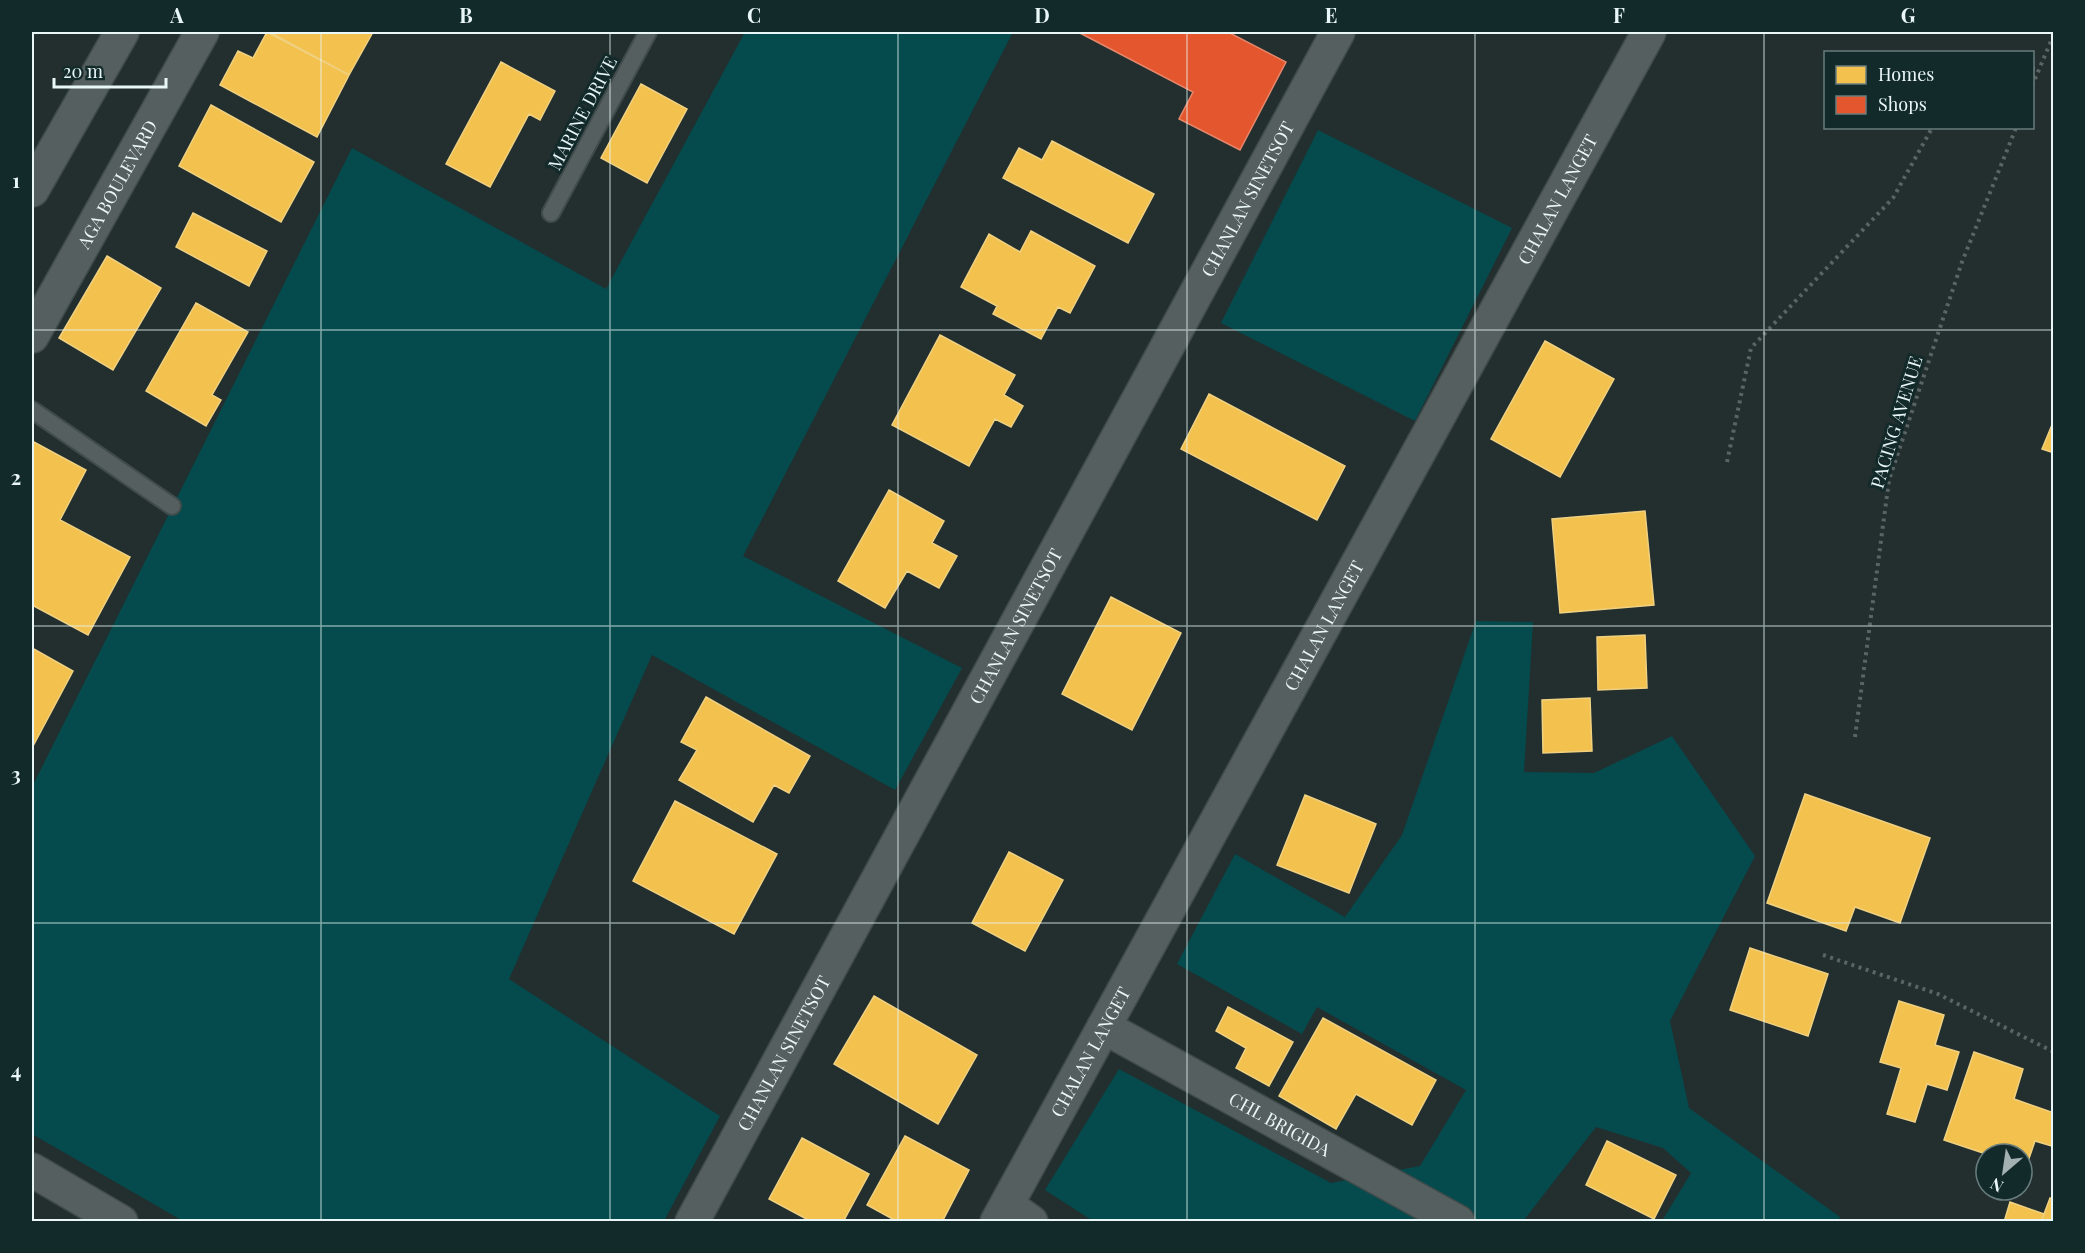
<svg xmlns="http://www.w3.org/2000/svg" width="2085" height="1253" font-family="'Playfair Display',serif">
<rect width="100%" height="100%" fill="#232f2f"/>
<path fill="#054a4c" d="M745 32H1013L743 556 962 668 895 790 652 655 509 979 720 1116 664 1221H183L32 1134V787L352 148 606 289Z
M1318 130 1512 228 1415 421 1221 323Z
M1476 621 1533 622 1524 772 1594 773 1672 736 1755 856 1670 1021 1689 1108 1840 1217 1837 1222 1662 1221 1691 1173 1663 1148 1596 1127 1524 1220 1517 1221H1093L1045 1190 1119 1069 1331 1183 1420 1166 1466 1090 1317 1007 1302 1034 1177 964 1235 854 1345 917 1402 835Z"/>
<path fill="#f2c14e" stroke="#f0d181" stroke-width="1.5" d="M267 32 349 75 317 137 220 85 238 51 253 58Z
M269 32H373L349 75Z
M501 62 555 91 540 120 529 114 490 187 446 164Z
M641 84 687 109 647 183 601 158Z
M211 105 314 162 281 222 179 166Z
M1052 141 1154 194 1128 243 1003 178 1019 148 1042 160Z
M193 213 267 251 249 286 176 247Z
M1031 231 1095 266 1070 313 1058 307 1041 339 993 314 997 306 961 287 989 234 1020 252Z
M107 256 161 288 113 370 59 338Z
M196 303 248 332 212 395 221 400 206 426 146 391Z
M940 335 1015 375 1004 395 1023 406 1011 427 995 419 969 466 892 425Z
M1545 341 1614 379 1560 477 1491 439Z
M1209 394 1345 466 1317 520 1181 449Z
M2054 420V453L2042 449Z
M32 441 86 470 60 520 130 557 88 635 32 605Z
M889 490 944 521 932 543 957 556 939 588 907 571 885 608 838 581Z
M1645 511 1654 605 1560 613 1552 519Z
M1111 597 1181 633 1132 730 1062 694Z
M1645 635 1647 688 1598 690 1597 637Z
M32 648 73 671 32 748Z
M706 697 810 756 789 793 774 785 753 822 679 780 697 750 681 742Z
M1590 698 1592 751 1543 753 1542 700Z
M1805 794 1930 838 1900 923 1855 907 1846 931 1767 903Z
M1305 795 1376 824 1349 893 1277 865Z
M675 801 777 854 734 934 633 881Z
M1009 852 1063 880 1025 951 972 923Z
M1750 948 1828 974 1808 1036 1730 1010Z
M874 996 977 1055 938 1124 834 1064Z
M1899 1001 1944 1015 1935 1045 1959 1052 1947 1090 1927 1084 1915 1122 1887 1114 1901 1068 1880 1062Z
M1228 1007 1293 1042 1269 1086 1236 1068 1246 1048 1216 1031Z
M1323 1018 1436 1080 1412 1125 1356 1094 1336 1129 1279 1096Z
M1974 1052 2023 1069 2014 1099 2054 1113V1141L2052 1146 2035 1141 2026 1167 2022 1166V1154H1986L1944 1140Z
M905 1136 969 1170 942 1222H898L867 1205Z
M802 1138 869 1174 843 1222H812L769 1199Z
M1607 1141 1676 1175 1654 1219 1586 1185Z
M2050 1198 2054 1200V1222H2041Z
M2010 1202 2044 1214 2041 1222H2004Z"/>
<path fill="#e4572e" stroke="#e6876b" stroke-width="1.5" d="M1078 32H1228L1286 62 1240 150 1179 119 1193 92Z"/>
<g fill="none" stroke-linecap="round" stroke-linejoin="round">
<defs>
<path id="service" d="M551 213 648 32
M32 410 172 506"/>
<g id="minor">
<path d="M32 190 122 32"/>
<path id="s1" d="M32 336 202 32"/>
<path id="s2" d="M1104 1027 1458 1222"/>
<path d="M32 1170 121 1222"/>
<path d="M1007 1205 1031 1222"/>
<path id="s3" d="M692 1222 1338 32"/>
<path id="s4" d="M997 1222 1649 32"/>
</g>
</defs>
<use href="#service" stroke="#404b4b" stroke-width="20"/>
<use href="#minor" stroke="#404b4b" stroke-width="36"/>
<path stroke="#5b6464" stroke-width="4" stroke-dasharray="3 4.5" stroke-linecap="butt" d="M2032 69 2039 70
M2032 86 2054 34
M1727 462 1751 348 1893 198 1932 128
M1855 737 1889 480 1962 262 2016 128
M1823 955 1938 994 2054 1052"/>
<use href="#service" stroke="#565f5f" stroke-width="16"/>
<use href="#minor" stroke="#565f5f" stroke-width="33"/>
</g>
<path fill="none" stroke="#eaf7f8" stroke-width="1.5" stroke-opacity="0.55" d="M321 32V1222M610 32V1222M898 32V1222M1187 32V1222M1475 32V1222M1764 32V1222M32 330H2054M32 626H2054M32 923H2054"/>
<g text-anchor="middle" dominant-baseline="central" stroke-width="6" stroke-linejoin="round" paint-order="stroke">
<g font-size="18" fill="#eaf7f8" stroke="#132a2b">
<text transform="translate(582 113) rotate(-62)">MARINE DRIVE</text>
<text stroke="none"><textPath href="#s1" startOffset="174">AGA BOULEVARD</textPath></text>
<text stroke="none"><textPath href="#s3" startOffset="1164">CHANLAN SINETSOT</textPath></text>
<text stroke="none"><textPath href="#s4" startOffset="1166">CHALAN LANGET</textPath></text>
<text transform="translate(1896 422) rotate(-73)">PACING AVENUE</text>
<text stroke="none"><textPath href="#s4" startOffset="680">CHALAN LANGET</textPath></text>
<text stroke="none"><textPath href="#s3" startOffset="678">CHANLAN SINETSOT</textPath></text>
<text stroke="none"><textPath href="#s4" startOffset="194">CHALAN LANGET</textPath></text>
<text stroke="none"><textPath href="#s3" startOffset="192">CHANLAN SINETSOT</textPath></text>
<text stroke="none"><textPath href="#s2" startOffset="201">CHL BRIGIDA</textPath></text>
</g>
</g>
<rect width="2085" height="1253" fill="none" stroke="#132a2b" stroke-width="66"/>
<rect x="1824" y="51" width="210" height="78" fill="#132a2b" stroke="#697c7d" stroke-width="1.5"/>
<rect x="1836" y="66" width="30" height="18" fill="#f2c14e" stroke="#697c7d" stroke-width="1.5"/>
<text x="1878" y="81" font-size="18" fill="#eaf7f8">Homes</text>
<rect x="1836" y="96" width="30" height="18" fill="#e4572e" stroke="#697c7d" stroke-width="1.5"/>
<text x="1878" y="111" font-size="18" fill="#eaf7f8">Shops</text>
<g transform="translate(2004 1172) rotate(209)"><circle r="28" fill="#132a2b" stroke="#697c7d" stroke-width="1.5"/>
<path d="M0-4.5L10 22L0 15L-10 22Z" fill="#a4b1b2"/>
<text y="-9" font-size="16" font-weight="bold" text-anchor="middle" fill="#eaf7f8">N</text>
</g>
<path d="M54 78v9h112v-9" fill="none" stroke="#eaf7f8" stroke-width="3"/>
<text x="63" y="78" font-size="18" fill="#eaf7f8" stroke="#132a2b" stroke-width="4.5" paint-order="stroke">20 m</text>
<rect x="33" y="33" width="2019" height="1187" fill="none" stroke="#eaf7f8" stroke-width="2"/>
<g font-size="20" text-anchor="middle" font-weight="bold" fill="#eaf7f8">
<text x="177" y="23">A</text>
<text x="466" y="23">B</text>
<text x="754" y="23">C</text>
<text x="1042" y="23">D</text>
<text x="1331" y="23">E</text>
<text x="1619" y="23">F</text>
<text x="1908" y="23">G</text>
<text x="16" y="188">1</text>
<text x="16" y="485">2</text>
<text x="16" y="782">3</text>
<text x="16" y="1078">4</text>
</g>
</svg>
